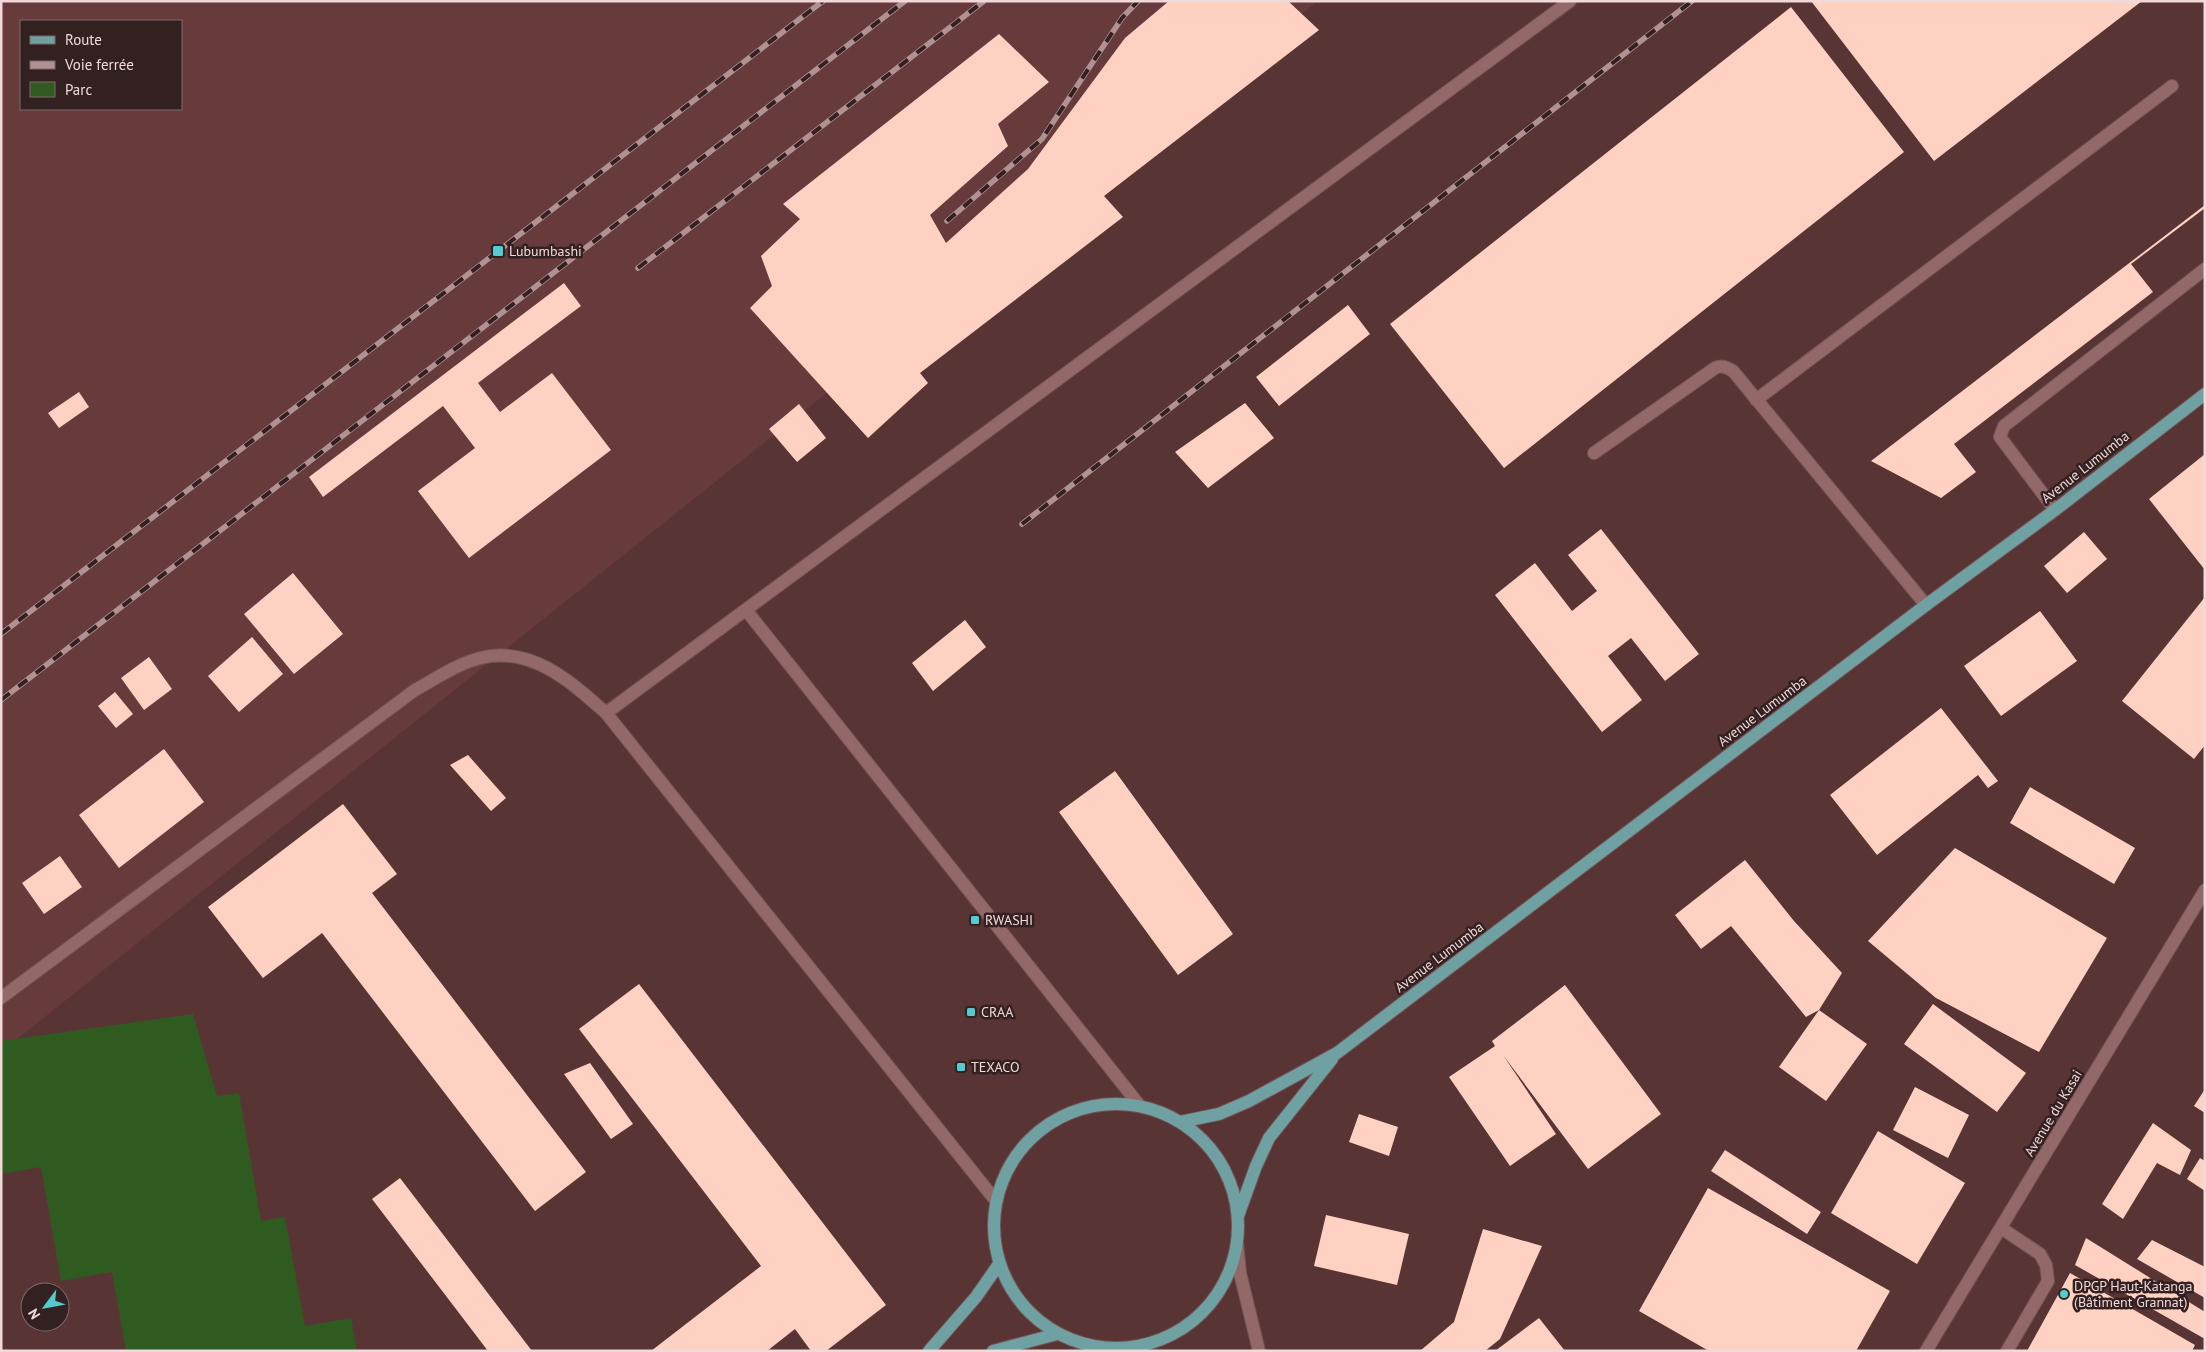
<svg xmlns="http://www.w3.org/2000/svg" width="2206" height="1352" font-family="'PT Sans',sans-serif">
<rect width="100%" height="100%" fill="#593435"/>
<path fill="#673a3c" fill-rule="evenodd" d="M1 1H1318L1 1052ZM21 21H181V109H21Z"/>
<path fill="#305b20" d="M193 1014 217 1096 239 1093 261 1221 285 1217 305 1326 351 1318 357 1351H126L112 1272 61 1281 41 1167 1 1174V1041Z"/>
<path fill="#fed1c3" d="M1169 1H1288L1319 30 1104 196 1123 217 920 373 928 383 868 438 750 308 772 286 761 256 800 219 783 204 999 34 1049 82 998 124 1008 146 930 215 946 243 1028 169 1125 38Z
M1811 1H2142L1934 161Z
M1791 7 1904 152 1504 468 1390 324Z
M2205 205V208L2131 264 2153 292 1954 444 1976 472 1941 498 1871 461Z
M564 283 581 306 478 383 500 412 552 373 611 450 469 558 418 491 475 448 443 406 323 497 309 477Z
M1348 305 1370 334 1279 406 1256 377Z
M79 392 89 407 59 428 48 413Z
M1245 403 1274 438 1208 488 1175 452Z
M799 404 826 438 797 462 769 429Z
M2205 454V570L2149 499Z
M1601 529 1699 654 1665 681 1631 638 1608 656 1642 700 1602 732 1495 595 1535 563 1572 611 1597 591 1568 555Z
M2084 532 2107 559 2067 593 2044 566Z
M293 573 343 634 294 674 244 614Z
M2205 597V745L2194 759 2122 701Z
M2040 611 2077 661 2001 716 1964 666Z
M965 620 986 647 933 691 912 663Z
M252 637 283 674 239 712 208 676Z
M149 657 172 689 144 710 121 678Z
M115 692 133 714 116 728 98 706Z
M1941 708 1998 781 1988 788 1978 775 1877 855 1830 795Z
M164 749 204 802 119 868 79 815Z
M468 755 506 798 491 811 450 765Z
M1115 771 1233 934 1178 975 1059 812Z
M2030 787 2135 848 2114 884 2010 823Z
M343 804 397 874 372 893 586 1172 535 1211 322 933 263 978 208 907Z
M1955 848 2107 938 2039 1052 1936 998 1868 941Z
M60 856 82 887 44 914 22 883Z
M1745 860 1794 921 1842 973 1819 1010 1806 1017 1731 926 1701 949 1675 915Z
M639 984 886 1305 826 1351H811L795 1329 767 1351H651L761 1266 579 1029Z
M1565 985 1661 1114 1588 1169 1503 1055 1556 1134 1510 1166 1449 1077 1495 1046 1492 1041Z
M1933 1004 2026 1073 1997 1112 1904 1044Z
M1819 1010 1867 1044 1826 1101 1779 1067Z
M590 1063 633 1124 611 1139 564 1074Z
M1915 1087 1969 1115 1948 1158 1893 1130Z
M2205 1089V1113L2194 1106Z
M1359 1114 1398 1127 1389 1156 1349 1142Z
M2153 1123 2191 1150 2180 1175 2157 1163 2123 1219 2102 1204Z
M1878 1131 1965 1183 1917 1264 1831 1213Z
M1725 1150 1821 1212 1807 1234 1711 1171Z
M2200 1158 2205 1161V1191L2187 1179Z
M400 1178 532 1351H488L372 1199Z
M1708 1188 1890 1291 1856 1351H1709L1639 1311Z
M1326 1215 1409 1234 1397 1285 1314 1266Z
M1483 1229 1542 1246 1500 1339 1485 1351H1420L1454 1322Z
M2086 1238 2205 1312V1339L2075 1265Z
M2152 1240 2205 1267V1298L2137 1259Z
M2070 1273 2195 1345 2192 1351H2027Z
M1539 1318 1565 1351H1495Z"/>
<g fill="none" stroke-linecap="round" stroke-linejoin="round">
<defs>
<path id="minor" d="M1756 400 2172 86
M1594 453 1715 368C1722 365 1726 367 1733 371L1926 605
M2055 510 2000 437 2004 426 2205 269
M746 610 1140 1106
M606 713 1570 1
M1 998 415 690C435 679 457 664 480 658 531 645 571 682 606 713L996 1201
M2001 1228 2040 1254 2046 1265 2048 1281 2007 1351
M1237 1242 1240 1273 1259 1351
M1125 1349 1130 1351
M1926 1351 2205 890"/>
<path id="major" d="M994 1226a122 122 0 1 1 244 0a122 122 0 1 1-244 0Z
M1180 1122 1219 1114 1249 1101 1337 1053 1926 605 2055 510 2205 394
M1238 1216 1256 1166 1269 1138 1332 1059
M929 1351 976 1297 999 1264
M993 1351 1057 1334"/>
</defs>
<use href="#minor" stroke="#735355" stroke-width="14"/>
<use href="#major" stroke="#735355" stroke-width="14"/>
<use href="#minor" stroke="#936869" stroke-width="12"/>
<use href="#major" stroke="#6fa1a3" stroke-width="12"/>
<defs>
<path id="rail" d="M947 221 1042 139 1122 18 1138 1
M638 268 984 1
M1022 524 1692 1
M1 634 823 1
M1 700 905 1"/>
</defs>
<use href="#rail" stroke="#b09292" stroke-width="5.5"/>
<use href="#rail" stroke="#332121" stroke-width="4" stroke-dasharray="11" stroke-linecap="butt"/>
</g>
<g fill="#52ccd0" stroke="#332121" stroke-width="2">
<rect x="492" y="245" width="12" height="12" rx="2.5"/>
<rect x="970" y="915" width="10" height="10" rx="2.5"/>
<rect x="966" y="1007" width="10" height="10" rx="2.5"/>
<rect x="956" y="1062" width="10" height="10" rx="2.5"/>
<circle cx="2064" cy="1294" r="5"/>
</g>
<g text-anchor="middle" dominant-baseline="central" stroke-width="5" stroke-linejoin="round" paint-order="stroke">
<g font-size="14" fill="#f2d9d9" stroke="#332121" text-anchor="start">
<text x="509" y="251">Lubumbashi</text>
<text x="985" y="920">RWASHI</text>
<text x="981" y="1012">CRAA</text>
<text x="971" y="1067">TEXACO</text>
<text x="2074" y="1286">DPGP Haut-Katanga<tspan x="2074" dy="16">(Bâtiment Grannat)</tspan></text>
</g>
<g font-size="14" fill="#f2d9d9" stroke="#332121">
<text transform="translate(2085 467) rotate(-38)">Avenue Lumumba</text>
<text transform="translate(1762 711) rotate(-37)">Avenue Lumumba</text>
<text transform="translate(1439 957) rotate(-37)">Avenue Lumumba</text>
<text transform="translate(2053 1113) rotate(-59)">Avenue du Kasai</text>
</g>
</g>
<rect width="2206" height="1352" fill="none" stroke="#f2d9d9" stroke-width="5"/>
<rect x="20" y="20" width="162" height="90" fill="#332121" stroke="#7f6b6b"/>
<rect x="30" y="36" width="25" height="8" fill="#6fa1a3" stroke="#7f6b6b"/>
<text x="65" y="45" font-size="15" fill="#f2d9d9">Route</text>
<rect x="30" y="61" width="25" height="8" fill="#b09292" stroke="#7f6b6b"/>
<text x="65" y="70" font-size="15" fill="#f2d9d9">Voie ferrée</text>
<rect x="30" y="82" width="25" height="15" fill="#305b20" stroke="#7f6b6b"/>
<text x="65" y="95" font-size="15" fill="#f2d9d9">Parc</text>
<g transform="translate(45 1307) rotate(238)"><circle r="24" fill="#332121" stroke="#7f6b6b"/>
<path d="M0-4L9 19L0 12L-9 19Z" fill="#52ccd0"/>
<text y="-8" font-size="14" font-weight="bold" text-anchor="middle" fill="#f2d9d9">N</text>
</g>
</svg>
